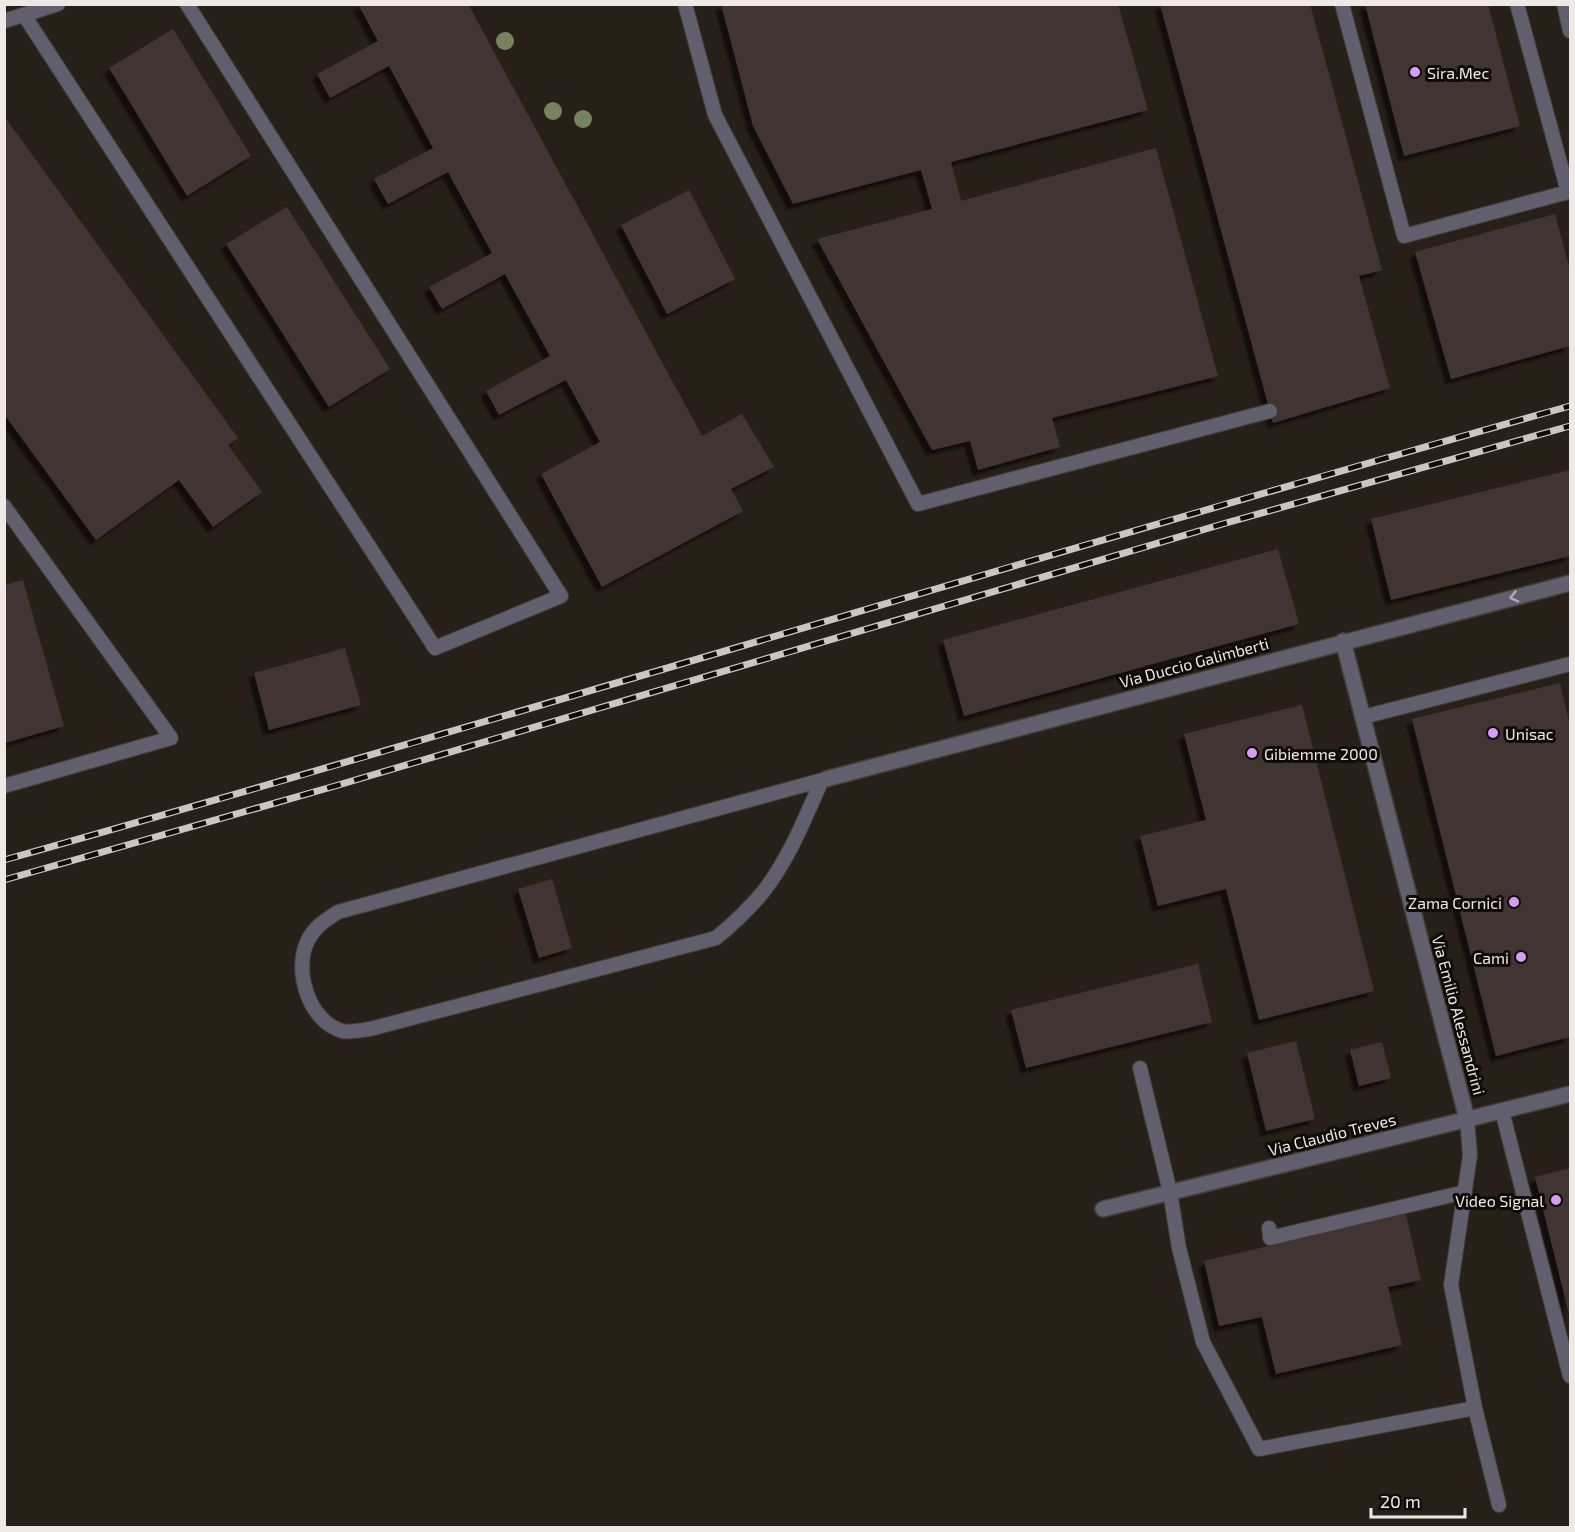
<svg xmlns="http://www.w3.org/2000/svg" width="1575" height="1532" font-family="'Exo 2',sans-serif">
<defs>
<filter id="shadow"><feDropShadow dx="-5.5" dy="5.5" stdDeviation="1.5" flood-color="#0009"/></filter>
</defs>
<rect width="100%" height="100%" fill="#272019"/>
<path fill="#413533" filter="url(#shadow)" d="M358 4H468L702 436 742 414 774 467 731 489 743 511 602 587 541 474 600 442 566 380 499 415 486 391 550 356 505 274 442 309 429 287 492 253 448 172 388 204 374 179 433 148 389 66 330 98 317 74 378 41Z
M721 4H1118L1148 110 951 162 961 201 1156 148 1218 376 1052 418 1060 447 978 470 970 441 932 450 817 239 932 209 921 170 793 204 753 126Z
M1160 4H1310L1382 270 1359 276 1390 388 1273 423Z
M1365 4H1488L1520 126 1404 156Z
M173 29 251 156 187 196 109 68Z
M4 116 238 438 228 445 262 492 213 527 179 480 96 540 4 414Z
M689 190 735 279 667 314 621 225Z
M287 207 390 369 329 407 226 244Z
M1555 214 1570 270V346L1451 379 1415 252Z
M1570 470V556L1391 600 1371 519Z
M1278 549 1299 624 964 716 943 640Z
M23 580 64 726 5 743V585Z
M345 648 361 705 269 730 254 673Z
M1560 683 1570 726V1037L1496 1056 1412 719Z
M1302 705 1374 991 1259 1020 1226 889 1158 906 1140 836 1206 820 1184 734Z
M552 879 572 948 539 958 518 889Z
M1198 964 1212 1022 1026 1068 1011 1010Z
M1296 1041 1315 1119 1266 1131 1247 1053Z
M1382 1042 1391 1078 1359 1086 1350 1050Z
M1570 1168V1318L1535 1177Z
M1406 1214 1421 1280 1388 1287 1402 1345 1276 1374 1262 1317 1219 1326 1204 1261Z"/>
<g fill="none" stroke-linecap="round" stroke-linejoin="round">
<defs>
<path id="service" d="M685 4 715 115 918 504 1270 411
M1342 4 1404 236 1568 192 1517 4
M1564 4 1570 31
M24 15 435 648 561 596 187 4
M4 21 58 4
M4 506 171 738 4 786
M1363 717 1570 664
M822 780C805 818 789 859 763 892 749 909 733 924 716 938L370 1029C362 1030 349 1033 342 1031 308 1021 293 969 308 940 315 926 326 920 338 912L826 779
M1140 1068 1170 1192 1179 1248 1203 1342 1259 1449 1475 1408 1451 1285 1470 1155 1467 1119
M1502 1111 1570 1376
M1269 1228 1270 1238 1465 1192
M1475 1408 1499 1505"/>
<path id="minor" d="M1343 641 1467 1119
M826 779 1570 583
M1103 1209 1570 1094"/>
</defs>
<use href="#service" stroke="#433c35" stroke-width="16"/>
<use href="#minor" stroke="#433c35" stroke-width="18"/>
<use href="#service" stroke="#615f6e" stroke-width="14"/>
<use href="#minor" stroke="#615f6e" stroke-width="15"/>
<defs>
<path id="rail" d="M4 860C528 713 1047 552 1570 406
M4 880 335 786 1226 523 1570 426"/>
</defs>
<use href="#rail" stroke="#cbc6c1" stroke-width="7"/>
<use href="#rail" stroke="#0e0b08" stroke-width="4.5" stroke-dasharray="14" stroke-linecap="butt"/>
</g>
<g fill="#78825e">
<circle cx="505" cy="41" r="9"/>
<circle cx="553" cy="111" r="9"/>
<circle cx="583" cy="119" r="9"/>
</g>
<defs><path id="oneway-chevron" d="M-2-3.5L2.5 0L-2 3.5" fill="none" stroke-width="1.6" stroke-linecap="round" stroke-linejoin="round" transform="scale(1.5)"/></defs>
<use stroke="#afabaf" href="#oneway-chevron" transform="translate(1514 597) rotate(166)"/>
<g fill="#d79bf9" stroke="#0e0b08" stroke-width="2">
<circle cx="1415" cy="72" r="6"/>
<circle cx="1493" cy="733" r="6"/>
<circle cx="1252" cy="753" r="6"/>
<circle cx="1514" cy="902" r="6"/>
<circle cx="1521" cy="957" r="6"/>
<circle cx="1556" cy="1200" r="6"/>
</g>
<g text-anchor="middle" dominant-baseline="central" stroke-width="6" stroke-linejoin="round" paint-order="stroke">
<g font-size="16" fill="#eee9e4" stroke="#0e0b08" text-anchor="start">
<text x="1427" y="72">Sira.Mec</text>
<text x="1505" y="733">Unisac</text>
<text x="1264" y="753">Gibiemme 2000</text>
<text x="1502" y="902" text-anchor="end">Zama Cornici</text>
<text x="1509" y="957" text-anchor="end">Cami</text>
<text x="1544" y="1200" text-anchor="end">Video Signal</text>
</g>
<g font-size="16" fill="#eee9e4" stroke="#0e0b08">
<text transform="translate(1194 662) rotate(-15)">Via Duccio Galimberti</text>
<text transform="translate(1459 1015) rotate(75)">Via Emilio Alessandrini</text>
<text transform="translate(1332 1134) rotate(-14)">Via Claudio Treves</text>
</g>
</g>
<rect width="1575" height="1532" fill="none" stroke="#eee9e4" stroke-width="12"/>
<path d="M1371 1508v9h94v-9" fill="none" stroke="#eee9e4" stroke-width="3"/>
<text x="1380" y="1508" font-size="18" fill="#eee9e4" stroke="#0e0b08" stroke-width="4.5" paint-order="stroke">20 m</text>
</svg>
